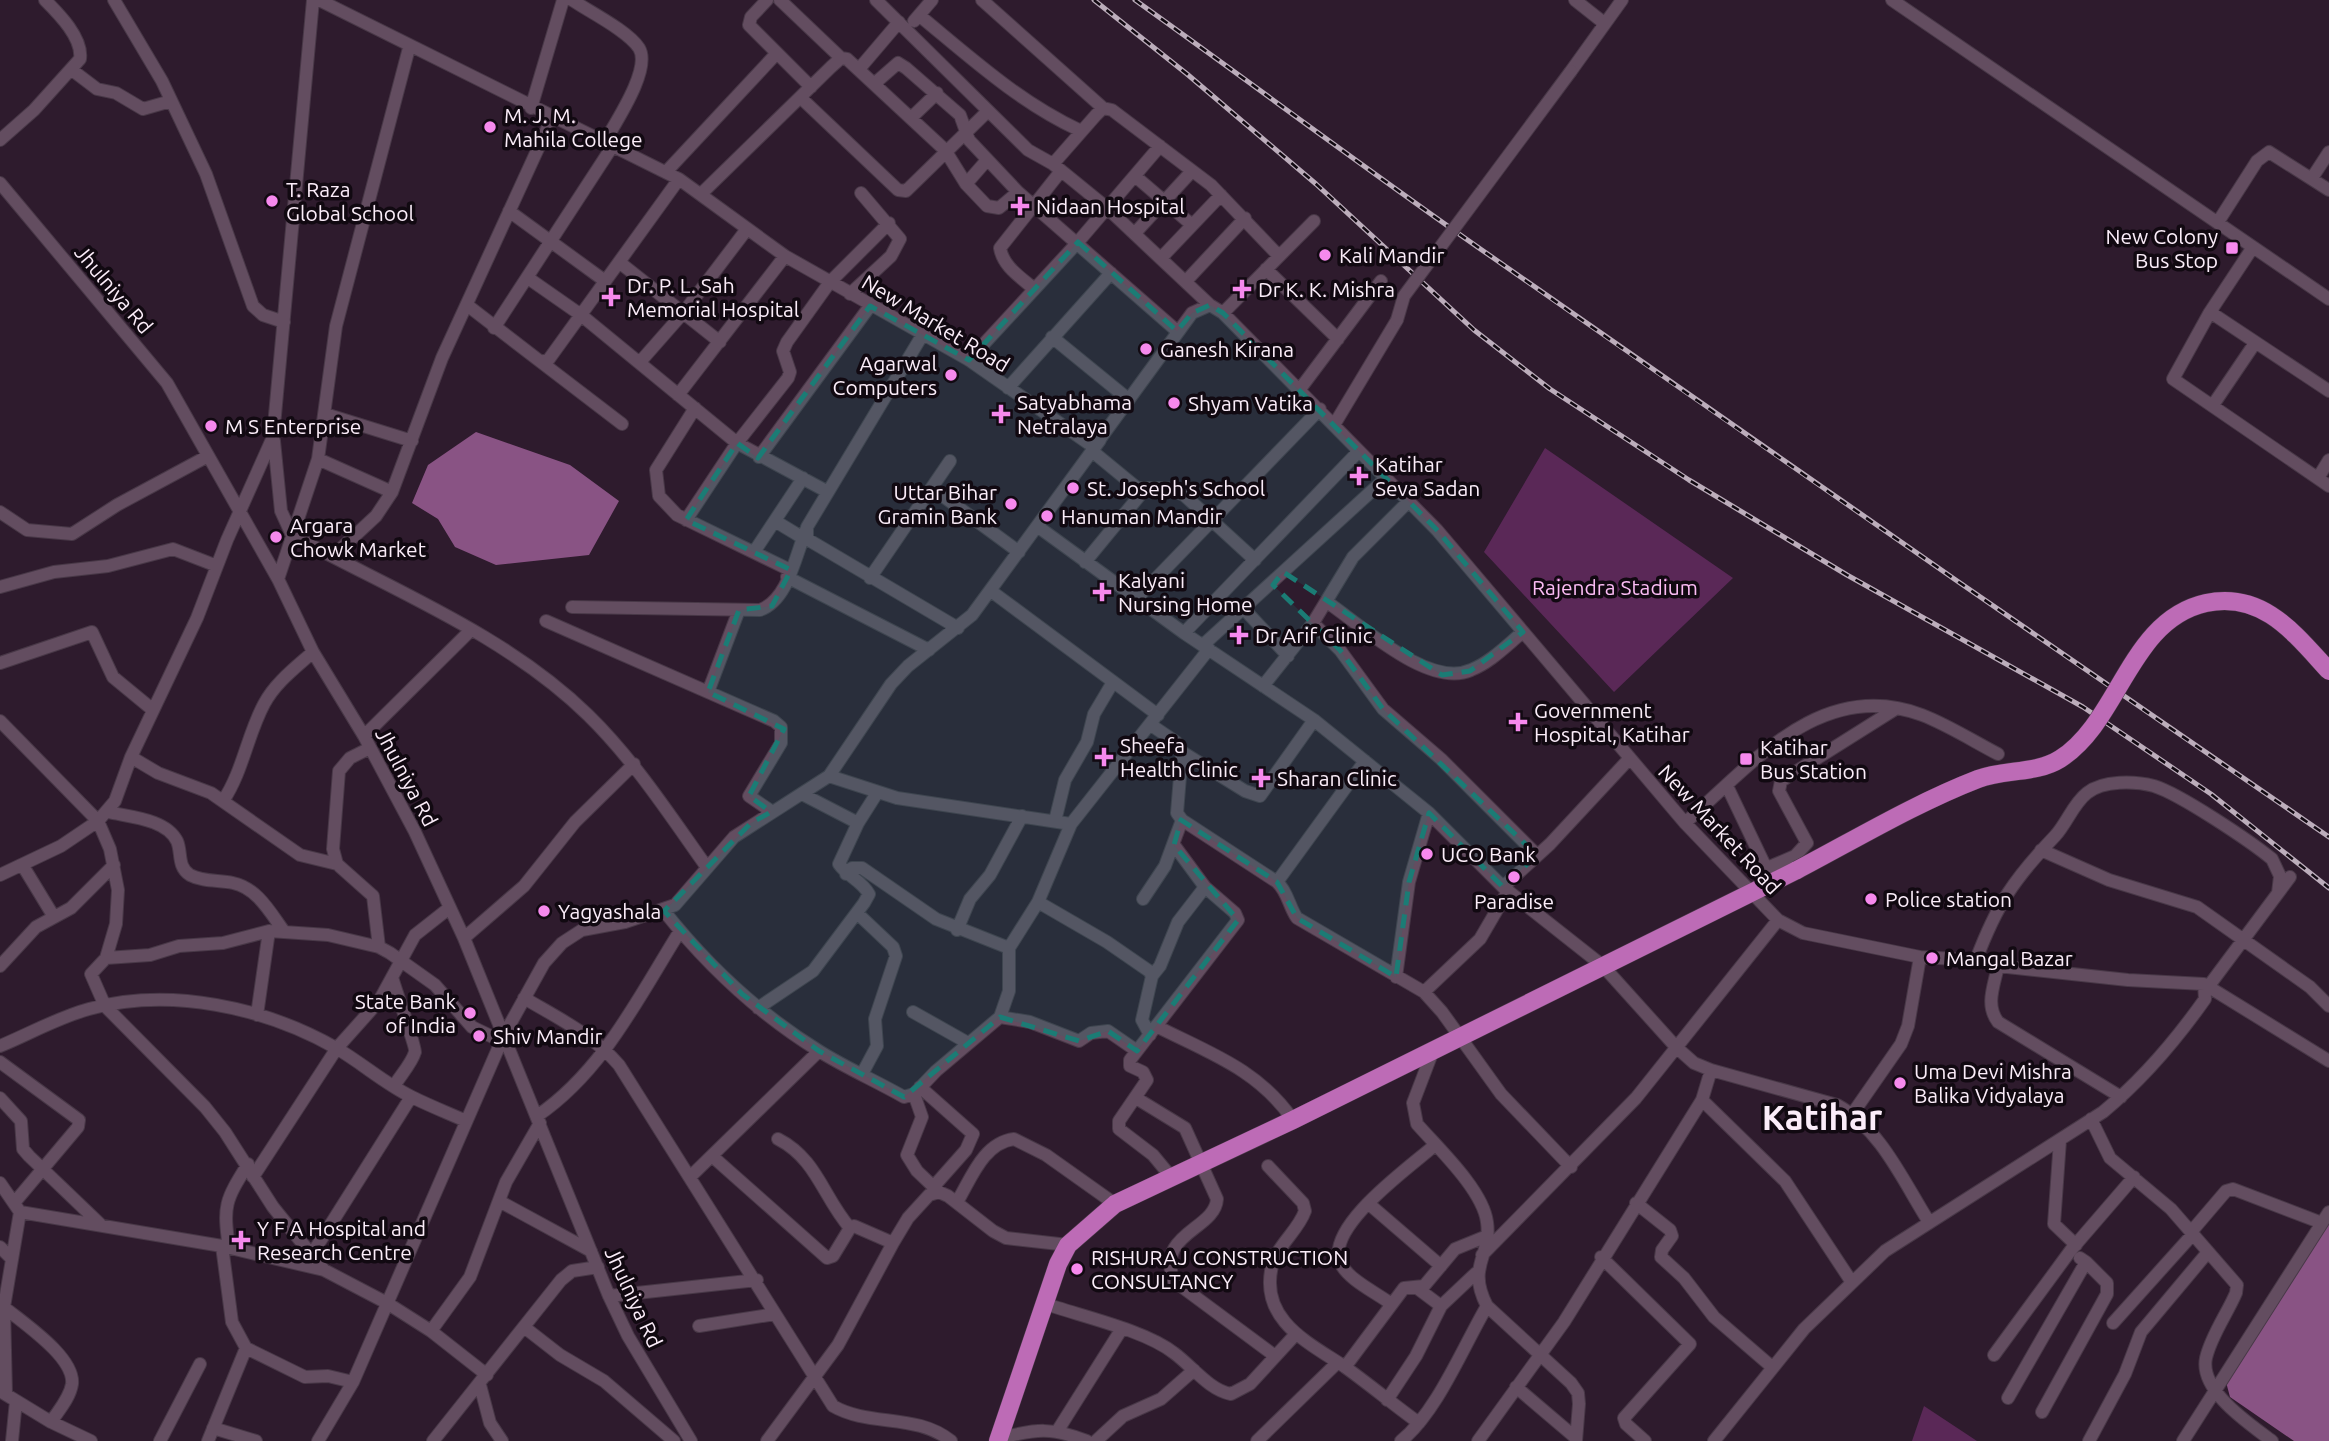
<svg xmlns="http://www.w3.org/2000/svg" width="2329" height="1441" font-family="Ubuntu,sans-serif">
<rect width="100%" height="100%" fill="#2e1b2d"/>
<path fill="#5a2857" d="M1545 448 1733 578 1614 692 1484 552Z
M1924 1406 1977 1441H1912Z"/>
<path fill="#895384" d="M476 432 570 465 619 501 589 555 496 565 455 547 438 519 412 503 428 465Z
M2329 1223V1441H2294L2230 1397 2226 1382Z"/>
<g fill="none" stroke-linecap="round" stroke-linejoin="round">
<defs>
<path id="minor" d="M114 0 162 81 206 174 253 306 263 315 284 322
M319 0 679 179 785 256 969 360 1088 443 1100 439 1192 313 1210 305 1223 313 1437 530 1685 823 1778 920 1803 933 1920 957 1976 960 1998 966 2128 980 2204 984 2205 999C2176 1040 2142 1080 2103 1112L1885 1251 1804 1329 1714 1441
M572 0C590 12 628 31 639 48 652 69 615 123 604 143
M767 0 751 17 749 25 811 87
M780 0 841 58
M876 0 1028 150 1053 164 1107 208 1210 305
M982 0 1103 108
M1575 0 1604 23
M1892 0 2329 299
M920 16C971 58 1019 102 1079 130
M914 21 932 0
M859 69 899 22
M72 70 97 89 116 93 143 109 171 101
M1571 71 1622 0
M874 84 898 63 906 68 960 115 969 140 1018 192
M801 98 898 190 906 191 988 111
M531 108 563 0
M912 117 937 93
M0 140 34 110 80 59C83 38 59 14 45 0
M1053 164 1096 115 1103 108 1112 110 1211 185 1278 255
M666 172 777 53
M1135 176 1192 225
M2312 178 2329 152
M0 183 167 383 278 579 313 652 364 736 415 832 464 938 609 1296 628 1336 691 1441
M966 184 987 160
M702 193 831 67 841 58 847 59 945 150 966 184 987 206 999 208 1018 192 1177 331
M509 211 605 281
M2218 222 2257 161 2269 152 2329 190
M1135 233 1192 171
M2253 247 2210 312 2173 379 2329 486
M1162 257 1221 195
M619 262 720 342
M1266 269 1338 339
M528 278 581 315 737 443 828 492
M1187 280 1245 218
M1033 288C1019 276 1003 266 1000 248L1061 171
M850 294 891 256 900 239 861 193
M467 305 541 362 549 359 679 179
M2210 312 2329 391
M1223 313 1314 221
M494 328 612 147
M923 334 807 527V539L958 628
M1052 337 1128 399
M969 360 1078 242 1160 146
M541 362 622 424
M640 362 684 312 747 229
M1008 388 1111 273
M1300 389 1381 281
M678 395 785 256
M2213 405 2255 343
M695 408 656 470 659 496 677 515 790 570
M325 414 412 441
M1334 425 1397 320
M274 441 281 511 292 535C392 590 505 634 588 715 634 760 669 814 706 866
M1092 451 1137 488H1167L1184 495 1255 560
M759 457 870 306
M318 459 392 492
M2318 478 2329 460
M932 488 1019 552
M0 512 27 530 72 534 117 505 208 456
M686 520 737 443 788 378 790 372 783 351 787 342 830 282 889 223
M775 521 803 538
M1037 526 1184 633 1314 720 1429 813 1503 887 1603 966 1676 1047 1694 1063 1711 1070 1837 1105C1881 1129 1903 1181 1929 1222
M754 552 803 478
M333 556 376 516 392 492 442 358 552 118
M1085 562 1145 489
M787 577 929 650
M870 578 950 461
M278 579 318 459 336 326 409 48
M0 587 54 572 108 566 173 549 217 566
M991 591 1158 715
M1137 598 1320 409
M1327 602C1361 625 1429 689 1471 670 1491 662 1507 645 1523 632
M572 607 760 610C788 600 795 557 806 530
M1243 608 1288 656
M546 621 774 721 781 727V743L749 796 771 811
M1313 623 1340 650 1383 709 1441 759 1537 855
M1184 633 1359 451
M1203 645 1386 478
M0 663 92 632 113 677 153 710
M1263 686 1313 623 1353 557 1409 501
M708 692 739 610
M0 721 98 821 110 849 118 890 116 924 106 958
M1151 725 1176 742 1182 752 1177 813 1182 820 1277 882C1288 892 1289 907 1297 918L1424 992 1442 1012 1501 1094 1571 1167
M364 736 471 630
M370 748 350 758 339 771 333 849 337 864 373 896 379 947
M1182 752 1245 791 1260 796 1314 720
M131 757 158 773 211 793 300 855 337 864
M829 776 897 798 1071 824
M1727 786 1769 874
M802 794 858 823
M223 801C243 771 247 736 264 704 275 683 295 668 313 652
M108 812C130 817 166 819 177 841 182 852 177 867 190 875 203 882 219 880 233 883 257 888 270 912 283 930
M1055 821 1065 780 1087 742 1094 714 1113 682
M1685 823C1752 764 1822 677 1922 715 1948 725 1973 741 1998 754
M2041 850 2109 880 2197 907 2310 987 2329 1006
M23 866 54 917
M1767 868 1795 856 1807 843 1779 791 1781 781 1897 708
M846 874 852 868H862L936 919 1009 948
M0 875 61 846 98 821 115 801 131 757 197 618 227 540 273 437 313 0
M1277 882 1365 761
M1503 887 1550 844 1630 758
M1143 899 1165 866 1182 820
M1038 902 1107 942 1149 971 1152 976 1142 1020 1150 1035
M664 911C707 965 759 1014 819 1051 846 1068 876 1081 904 1097L914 1094 936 1071 1000 1017 1009 991V948L1038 902 1071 824 1209 649
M857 913 893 947 896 956 875 1019 877 1046 862 1074
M957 930 970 899 990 875 1022 816
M464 938 524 886 575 822 634 764
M1976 960C1997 904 2014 879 2055 836 2067 823 2073 804 2087 793 2103 780 2135 781 2154 786 2180 794 2250 841 2272 859L2280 876 2278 893
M0 966 36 927 71 908 114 865
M1998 966C1994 986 1985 1005 1998 1022L2121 1097
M1152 976 1160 966 1178 922 1205 887
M392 977C395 989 416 1046 415 1052 412 1063 400 1076 394 1086
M1396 977 1409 882 1429 813
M2204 984 2329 1061
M2208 987 2290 877
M1424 992 1480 939 1508 891
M524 998C558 1018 593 1035 619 1065L833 1406C869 1427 917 1413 951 1441
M758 1008 813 971 864 903 869 894C862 881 847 876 839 864L858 823 877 793
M913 1012 968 1043
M257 1015 269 931
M1000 1017 1030 1022 1079 1041 1091 1033 1108 1031 1137 1051
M1156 1026C1209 1053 1258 1069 1293 1120
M0 1046C29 1034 59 1017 89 1009 170 987 264 1007 336 1048 362 1063 385 1084 412 1097 430 1106 448 1113 466 1121
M1434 1048 1413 1103 1417 1124C1438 1148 1483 1190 1487 1222 1492 1257 1466 1265 1487 1306L1571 1383 1578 1393 1579 1404 1576 1441
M0 1062 79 1120 78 1127 14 1203
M920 1087 973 1134 966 1150 935 1185
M914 1094 922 1117 907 1155 917 1171 939 1192
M0 1098 21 1121 23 1149 29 1156 100 1224
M1136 1098 1185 1128 1217 1199C1215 1230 1155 1233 1174 1281L1275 1356
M1702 1100 1785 1181 1851 1281
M1853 1113 1901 1044 1908 1026 1920 957
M537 1116C603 1071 638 998 680 931
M2091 1119 2110 1158 2171 1209 2237 1285 2236 1293C2227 1314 2211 1336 2206 1358 2199 1391 2250 1424 2272 1441
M778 1139C817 1159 823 1197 850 1228
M2060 1140 2054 1224 2076 1245
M712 1156 827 1258 833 1256 850 1228 854 1226 893 1243
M1268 1166 1303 1203 1305 1211C1298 1231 1278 1244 1272 1266 1259 1320 1309 1343 1345 1367 1370 1385 1394 1405 1419 1423
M691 1176 819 1051
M253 1177 337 1048 379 1001 415 935 448 909
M1172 1178 1153 1155 1119 1129V1121L1147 1080 1143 1072 1130 1066V1060L1238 920 1235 913 1205 887 1174 845
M0 1183 20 1212 4 1307 6 1394
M499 1201 591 1251
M957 1202C971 1179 983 1143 1014 1139L1046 1155 1115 1204
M1636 1203 1670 1230 1672 1236 1662 1250 1661 1257 1684 1278 1714 1317 1772 1367
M1369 1204 1441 1266
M20 1212 222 1246 324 1270 387 1303 431 1331 487 1375
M2191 1232 2226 1191 2233 1189 2322 1223
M222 1246 232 1322 246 1348 305 1377 328 1376 353 1382
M0 1247 10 1257
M229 1248C223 1205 225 1201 248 1164
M312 1254 411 1097
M1482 1255 1636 1098 1778 920
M1601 1257 1690 1344 1624 1418 1626 1424 1645 1441
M324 1270 273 1207 225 1132 205 1107 105 1006 91 974 106 958 150 955 179 946 223 943 269 931 328 935 379 947 390 953 435 985 472 1027 501 1041
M1417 1288 1441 1306
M609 1296 757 1280
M1043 1303C1080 1316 1145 1330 1174 1353 1192 1366 1209 1390 1231 1394L1250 1384 1295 1335
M1390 1303C1375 1292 1347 1279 1340 1262 1326 1226 1410 1167 1435 1145
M4 1307C23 1323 75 1357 72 1384 70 1398 58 1411 51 1422
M2113 1323 2193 1234
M699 1326 775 1314
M524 1327 560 1355 604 1381 674 1441
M431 1331 470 1277 506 1182 540 1123
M1994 1355 2071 1250 2134 1177
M1345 1367 1404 1288 1424 1286 1455 1249 1487 1236
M480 1385 490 1423 502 1441
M1516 1387 1576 1438
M0 1391 51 1422 91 1441
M2008 1398 2086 1262 2080 1258
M1387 1400 1416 1356 1441 1306 1476 1273
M2042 1412 2107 1294V1283L2086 1262
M213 1428 256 1441
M1058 1430 1121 1330
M1000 1438C1037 1429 1051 1427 1087 1441
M12 1441 16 1401
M160 1441 200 1364
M208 1441 246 1348
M318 1441 353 1382 504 1035 544 963 562 943 582 930 625 922 675 905 734 837 829 776 891 684 908 666 972 615 1100 440
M433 1441 561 1280 572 1271 598 1267
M767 1441 838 1345 893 1243 908 1218 929 1195 939 1192 948 1196 993 1231 1006 1238 1068 1245
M1096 1441 1123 1416 1161 1399 1194 1370
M1257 1441 1337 1363
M1401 1441C1437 1412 1463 1347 1487 1306
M1478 1441 1564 1322 1702 1100 1711 1070
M2089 1441 2125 1374 2141 1332 2208 1252
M2183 1441 2329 1212"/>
<path id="highway" d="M998 1441 1058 1264 1068 1245 1115 1204 1293 1120 1797 870"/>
</defs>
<use href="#minor" stroke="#483847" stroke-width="14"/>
<use href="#highway" stroke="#483847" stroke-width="19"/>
<use href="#minor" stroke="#634d60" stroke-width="12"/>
<use href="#highway" stroke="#bd6bb6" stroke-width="18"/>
<defs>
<path id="rail" d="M1094 0 1187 74 1316 184 1474 330 1550 389 1689 480 1847 575 2083 707 2211 794 2329 888
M1135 0C1254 85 1371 173 1492 257 1770 452 2049 645 2329 837"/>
</defs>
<use href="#rail" stroke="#bcadbb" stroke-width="5"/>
<use href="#rail" stroke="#110911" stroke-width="2.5" stroke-dasharray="8" stroke-linecap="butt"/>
<defs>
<path id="minor-bridge" d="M1397 320 1404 296 1571 71"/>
<path id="highway-bridge" d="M1797 870C1856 839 1916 803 1978 779 2004 769 2036 774 2060 759 2120 721 2129 620 2206 603 2263 591 2295 634 2329 671"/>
</defs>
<use href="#minor-bridge" stroke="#483847" stroke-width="14" stroke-linecap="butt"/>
<use href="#highway-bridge" stroke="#483847" stroke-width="19" stroke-linecap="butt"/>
<use href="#minor-bridge" stroke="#634d60" stroke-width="12"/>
<use href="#highway-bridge" stroke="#bd6bb6" stroke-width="18"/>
</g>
<path fill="#1b7c75" fill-opacity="0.2" stroke="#1b7c75" stroke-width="5" stroke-dasharray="14 9" stroke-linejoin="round" d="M1078 242 1177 331 1192 313 1210 305 1223 313 1437 530 1523 632 1470 671 1442 675 1283 572 1273 585 1340 650 1383 709 1537 855 1503 887 1429 813 1409 882 1396 977 1297 918 1277 882 1181 820 1174 845 1238 920 1137 1051 1108 1031 1079 1041 1000 1017 904 1097 819 1051 742 994 664 911 751 823 771 812 749 796 784 729 708 692 739 610 772 606 791 570 686 520 737 443 758 458 870 306 969 360Z"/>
<g fill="#f689ed" stroke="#110911" stroke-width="2.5">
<circle cx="490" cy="127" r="7"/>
<circle cx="272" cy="201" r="7"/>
<path d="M1016.5 195.5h7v7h7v7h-7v7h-7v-7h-7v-7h7z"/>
<rect x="2225" y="241" width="14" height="14" rx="3.5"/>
<circle cx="1325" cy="255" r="7"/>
<path d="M1238.5 278.5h7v7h7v7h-7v7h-7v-7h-7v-7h7z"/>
<path d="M607.5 286.5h7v7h7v7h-7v7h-7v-7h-7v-7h7z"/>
<circle cx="1146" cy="349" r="7"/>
<circle cx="951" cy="375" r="7"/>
<circle cx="1174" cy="403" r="7"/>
<path d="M997.5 403.5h7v7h7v7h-7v7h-7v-7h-7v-7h7z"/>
<circle cx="211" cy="426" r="7"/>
<path d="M1355.5 465.5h7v7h7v7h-7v7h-7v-7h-7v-7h7z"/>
<circle cx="1073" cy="488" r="7"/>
<circle cx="1011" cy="504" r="7"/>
<circle cx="1047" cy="516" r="7"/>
<circle cx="276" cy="537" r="7"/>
<path d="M1098.5 581.5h7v7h7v7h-7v7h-7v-7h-7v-7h7z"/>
<path d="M1235.5 624.5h7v7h7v7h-7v7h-7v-7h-7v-7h7z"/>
<path d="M1514.5 711.5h7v7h7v7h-7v7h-7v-7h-7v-7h7z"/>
<path d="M1100.5 746.5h7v7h7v7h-7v7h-7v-7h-7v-7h7z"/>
<rect x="1739" y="752" width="14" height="14" rx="3.5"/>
<path d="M1257.5 767.5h7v7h7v7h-7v7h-7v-7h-7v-7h7z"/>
<circle cx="1427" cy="854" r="7"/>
<circle cx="1514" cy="877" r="7"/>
<circle cx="1871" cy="899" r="7"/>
<circle cx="544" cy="911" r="7"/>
<circle cx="1932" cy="958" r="7"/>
<circle cx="470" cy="1013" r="7"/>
<circle cx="479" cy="1036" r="7"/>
<circle cx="1900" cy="1083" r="7"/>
<path d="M237.5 1229.5h7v7h7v7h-7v7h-7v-7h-7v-7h7z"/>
<circle cx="1077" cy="1269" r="7"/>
</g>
<g text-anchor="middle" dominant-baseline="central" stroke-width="7" stroke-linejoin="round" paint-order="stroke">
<g font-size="21" fill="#fbedf9" stroke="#110911" text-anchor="start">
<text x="504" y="115">M. J. M.<tspan x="504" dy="24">Mahila College</tspan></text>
<text x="286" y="189">T. Raza<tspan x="286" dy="24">Global School</tspan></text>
<text x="1036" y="206">Nidaan Hospital</text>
<text x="2218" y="236" text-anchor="end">New Colony<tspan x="2218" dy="24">Bus Stop</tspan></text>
<text x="1339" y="255">Kali Mandir</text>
<text x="627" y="285">Dr. P. L. Sah<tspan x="627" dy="24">Memorial Hospital</tspan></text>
<text x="1258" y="289">Dr K. K. Mishra</text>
<text x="1160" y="349">Ganesh Kirana</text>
<text x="937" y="363" text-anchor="end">Agarwal<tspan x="937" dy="24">Computers</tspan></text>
<text x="1017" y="402">Satyabhama<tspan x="1017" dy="24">Netralaya</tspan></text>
<text x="1188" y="403">Shyam Vatika</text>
<text x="225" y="426">M S Enterprise</text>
<text x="1375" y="464">Katihar<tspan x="1375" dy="24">Seva Sadan</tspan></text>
<text x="1087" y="488">St. Joseph's School</text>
<text x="997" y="492" text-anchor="end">Uttar Bihar<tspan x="997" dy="24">Gramin Bank</tspan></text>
<text x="1061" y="516">Hanuman Mandir</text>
<text x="290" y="525">Argara<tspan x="290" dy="24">Chowk Market</tspan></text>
<text x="1118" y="580">Kalyani<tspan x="1118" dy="24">Nursing Home</tspan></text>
<text x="1255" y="635">Dr Arif Clinic</text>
<text x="1534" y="710">Government<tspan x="1534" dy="24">Hospital, Katihar</tspan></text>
<text x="1120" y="745">Sheefa<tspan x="1120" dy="24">Health Clinic</tspan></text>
<text x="1760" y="747">Katihar<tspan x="1760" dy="24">Bus Station</tspan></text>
<text x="1277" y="778">Sharan Clinic</text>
<text x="1441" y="854">UCO Bank</text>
<text x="1885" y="899">Police station</text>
<text x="1514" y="901" text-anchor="middle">Paradise</text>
<text x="558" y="911">Yagyashala</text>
<text x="1946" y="958">Mangal Bazar</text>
<text x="456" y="1001" text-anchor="end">State Bank<tspan x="456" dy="24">of India</tspan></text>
<text x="493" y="1036">Shiv Mandir</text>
<text x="1914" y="1071">Uma Devi Mishra<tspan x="1914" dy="24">Balika Vidyalaya</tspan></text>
<text x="257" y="1228">Y F A Hospital and<tspan x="257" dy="24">Research Centre</tspan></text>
<text x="1091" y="1257">RISHURAJ CONSTRUCTION<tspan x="1091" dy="24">CONSULTANCY</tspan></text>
</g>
<g font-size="21" fill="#fbedf9" stroke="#110911">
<text transform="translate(114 289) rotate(50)">Jhulniya Rd</text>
<text transform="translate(936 323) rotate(31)">New Market Road</text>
<text transform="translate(407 777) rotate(62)">Jhulniya Rd</text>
<text transform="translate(1720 829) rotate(47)">New Market Road</text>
<text transform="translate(634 1297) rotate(65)">Jhulniya Rd</text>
</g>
<g font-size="21" fill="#fcbcf5" stroke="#110911">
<text x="1615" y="587">Rajendra Stadium</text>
</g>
<g font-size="35" font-weight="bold" fill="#fbedf9" stroke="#110911">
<text x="1822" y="1117">Katihar</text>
</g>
</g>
</svg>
